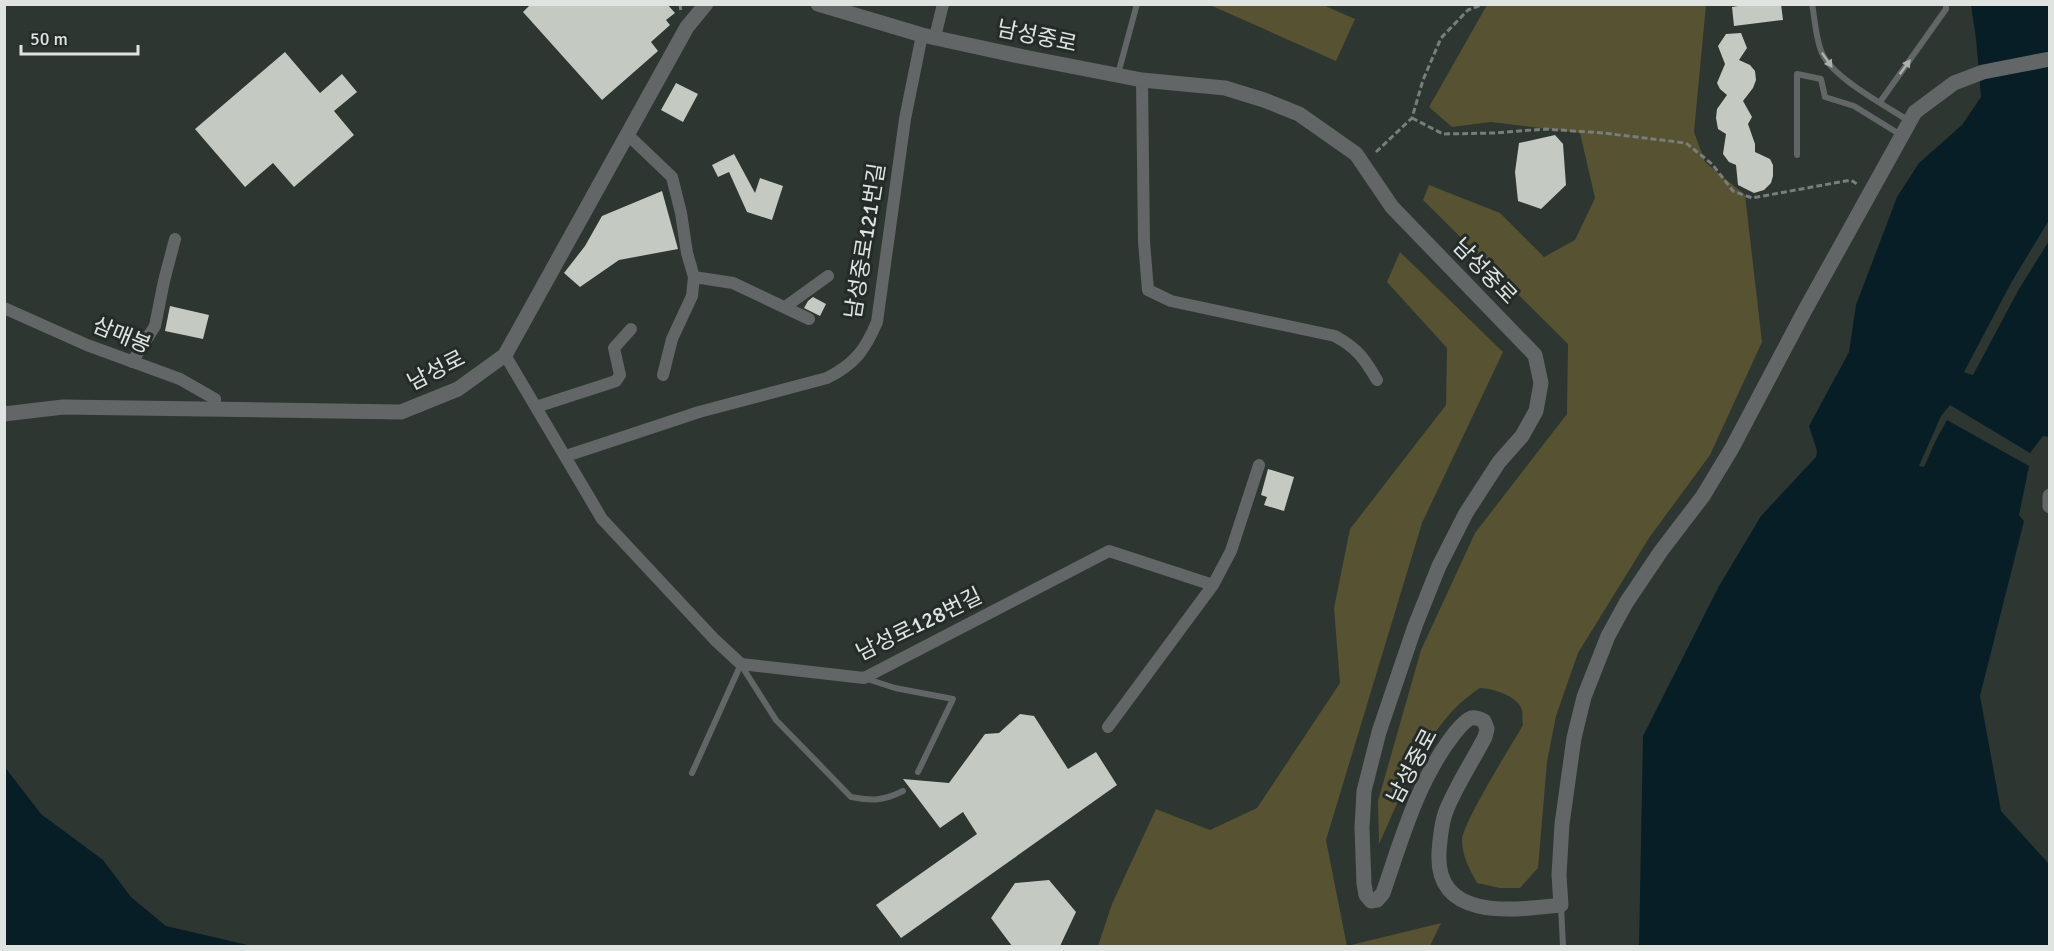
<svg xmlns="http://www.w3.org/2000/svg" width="2054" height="951" font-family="Signika,'Noto Sans KR',sans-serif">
<rect width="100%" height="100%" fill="#2e3631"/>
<path fill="#565232" d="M1210 5H1323L1355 19 1336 61Z
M1487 5H1706L1694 132 1705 162 1745 195 1762 342 1710 455 1649 538 1578 653 1556 716 1547 762 1538 868 1520 888H1500L1477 883C1470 870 1462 856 1462 840 1463 822 1511 746 1523 725 1522 721 1523 714 1522 710 1517 695 1493 689 1480 688 1427 722 1404 790 1379 844L1378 801 1421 650 1475 533 1567 414 1568 344 1423 200 1429 185 1500 213 1544 257 1575 240 1595 198 1580 133 1491 122 1452 127 1429 107Z
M1400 252 1503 352 1422 523 1326 840 1347 946 1441 923 1430 946H1098L1112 904 1156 809 1210 830 1257 808 1340 683 1334 608 1350 529 1446 405 1447 348 1387 282Z"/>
<path fill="#081e26" d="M1971 5H2049V220L2011 283 1964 372 1973 375 2019 289 2049 241V437L2043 436 2030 453 1950 405 1941 416 1919 466 1924 467 1935 442 1947 420 2029 466 2019 515 2024 521 1980 696 2001 811 2049 864V946H1639L1643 736 1719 586 1761 516 1816 457 1817 451 1809 426 1849 352 1856 305 1897 197 1919 163 1962 125 1981 97 1976 39Z
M4 766 41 814 103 860 131 897 166 926 252 946H5Z"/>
<path fill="#c4c9c1" d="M531 4H667L675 13 666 20 670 25 651 42 658 51 602 100 523 12Z
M1750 4H1781L1783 20 1734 26 1732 7Z
M1741 33 1747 48 1739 60 1750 65 1755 71 1756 80 1753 88 1743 101 1752 117 1748 124 1755 144V152L1770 159 1773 165V176L1771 183 1764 190 1754 193 1738 185 1736 165 1729 162 1723 154 1726 134 1718 129 1716 118 1717 109 1727 95 1720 89 1717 83 1725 64 1718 46 1726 34Z
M285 52 320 93 342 74 357 92 334 111 354 135 294 187 273 163 245 187 195 129Z
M676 83 698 94 683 122 661 110Z
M1555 135 1563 144 1566 185 1541 209 1518 201 1515 172 1519 143Z
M734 154 755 193 760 178 783 186 772 220 747 212 729 172 718 177 712 165Z
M662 191 678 249 619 260 580 287 564 273 585 246 602 216Z
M813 297 826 304 820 316 804 308 808 301Z
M170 306 209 315 203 339 165 331Z
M1268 469 1294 477 1284 511 1264 505 1267 497 1261 495Z
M1020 714 1034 716 1068 769 1096 752 1117 785 901 938 876 905 977 834 963 812 940 828 903 779 949 783 985 734 999 733Z
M1049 880 1076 912 1060 946H1012L991 918 1015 883Z"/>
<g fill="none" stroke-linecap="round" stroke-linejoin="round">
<path stroke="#787e7a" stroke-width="3" stroke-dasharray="6 3" stroke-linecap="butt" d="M680 4 681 13
M1412 118 1443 134 1495 133 1545 129 1603 133 1686 143 1712 164 1733 191 1752 198 1851 180 1857 184
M1376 152 1412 118 1423 80 1441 38 1468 10 1484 4"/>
<path stroke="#626666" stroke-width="6" d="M1812 4C1815 19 1816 43 1823 55 1835 79 1886 106 1909 121
M1118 74 1137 4
M1880 102 1946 9V4
M1797 155V74L1821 79 1825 97 1854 106 1901 135
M741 665 776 720 851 797C872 801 883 801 903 791
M864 678 895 688 953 699 918 772
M692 773 741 664
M1561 906 1563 946"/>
<path stroke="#626666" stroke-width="12" d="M935 37 943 4
M1142 80 1144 242 1148 290 1171 301 1335 336C1358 349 1364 358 1377 380
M628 135 672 177 681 213 687 253 694 277 692 296 672 339 663 375
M694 277 733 283 809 319
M785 307 828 276
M4 308 87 345 180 379 215 399V408
M505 355 602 519 715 640 741 664 864 678 1109 551 1213 585 1231 551 1259 465
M132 362 155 326 164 281 175 239
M536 407 616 381 620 375 614 348 631 329
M566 456 699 412 827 378C855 364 865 350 877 322L905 119 922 35
M1108 727 1213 585"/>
<path stroke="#626666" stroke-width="15" d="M818 4 922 35 1024 57 1142 80 1225 88 1264 100 1299 114 1356 154 1392 207 1535 355 1541 383 1536 411 1522 436 1499 462 1466 513 1439 566 1415 626 1379 732 1364 791 1362 828 1364 884 1366 895 1371 901 1377 900 1383 893C1402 838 1418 780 1454 734 1459 728 1465 720 1471 718 1476 717 1480 719 1484 721L1487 729 1485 737C1472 762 1456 786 1446 811 1441 824 1440 839 1439 852 1435 922 1515 910 1561 905L1559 875 1562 824 1574 738 1584 697 1608 636 1626 603 1661 551 1703 496 1732 448 1805 310 1915 112 1954 83 1983 72 2050 59
M4 414 63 407 401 412 458 389 505 355 687 27 706 4
M2050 496V506"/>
</g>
<defs><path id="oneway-solid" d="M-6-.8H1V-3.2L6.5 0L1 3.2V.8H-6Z" transform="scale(1.5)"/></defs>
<g fill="#adb2b0">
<use href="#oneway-solid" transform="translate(1827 60) rotate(55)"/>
<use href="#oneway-solid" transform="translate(1905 67) rotate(-54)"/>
</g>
<g text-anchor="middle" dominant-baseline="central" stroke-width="6" stroke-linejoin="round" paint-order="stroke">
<g font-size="22" fill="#dfe4e1" stroke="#242b28">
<text transform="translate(1037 36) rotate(12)">남성중로</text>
<text transform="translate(865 241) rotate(-81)">남성중로121번길</text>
<text transform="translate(1485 271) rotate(46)">남성중로</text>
<text transform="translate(122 335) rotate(22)">삼매봉</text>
<text transform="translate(436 370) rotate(-27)">남성로</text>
<text transform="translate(919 624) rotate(-26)">남성로128번길</text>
<text transform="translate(1412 766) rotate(-62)">남성중로</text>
</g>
</g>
<rect width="2054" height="951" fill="none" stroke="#dfe4e1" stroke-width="12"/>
<path d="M21 45v9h117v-9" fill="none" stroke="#dfe4e1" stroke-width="3"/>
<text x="30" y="45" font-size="18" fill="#dfe4e1" stroke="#242b28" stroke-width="4.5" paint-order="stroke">50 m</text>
</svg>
